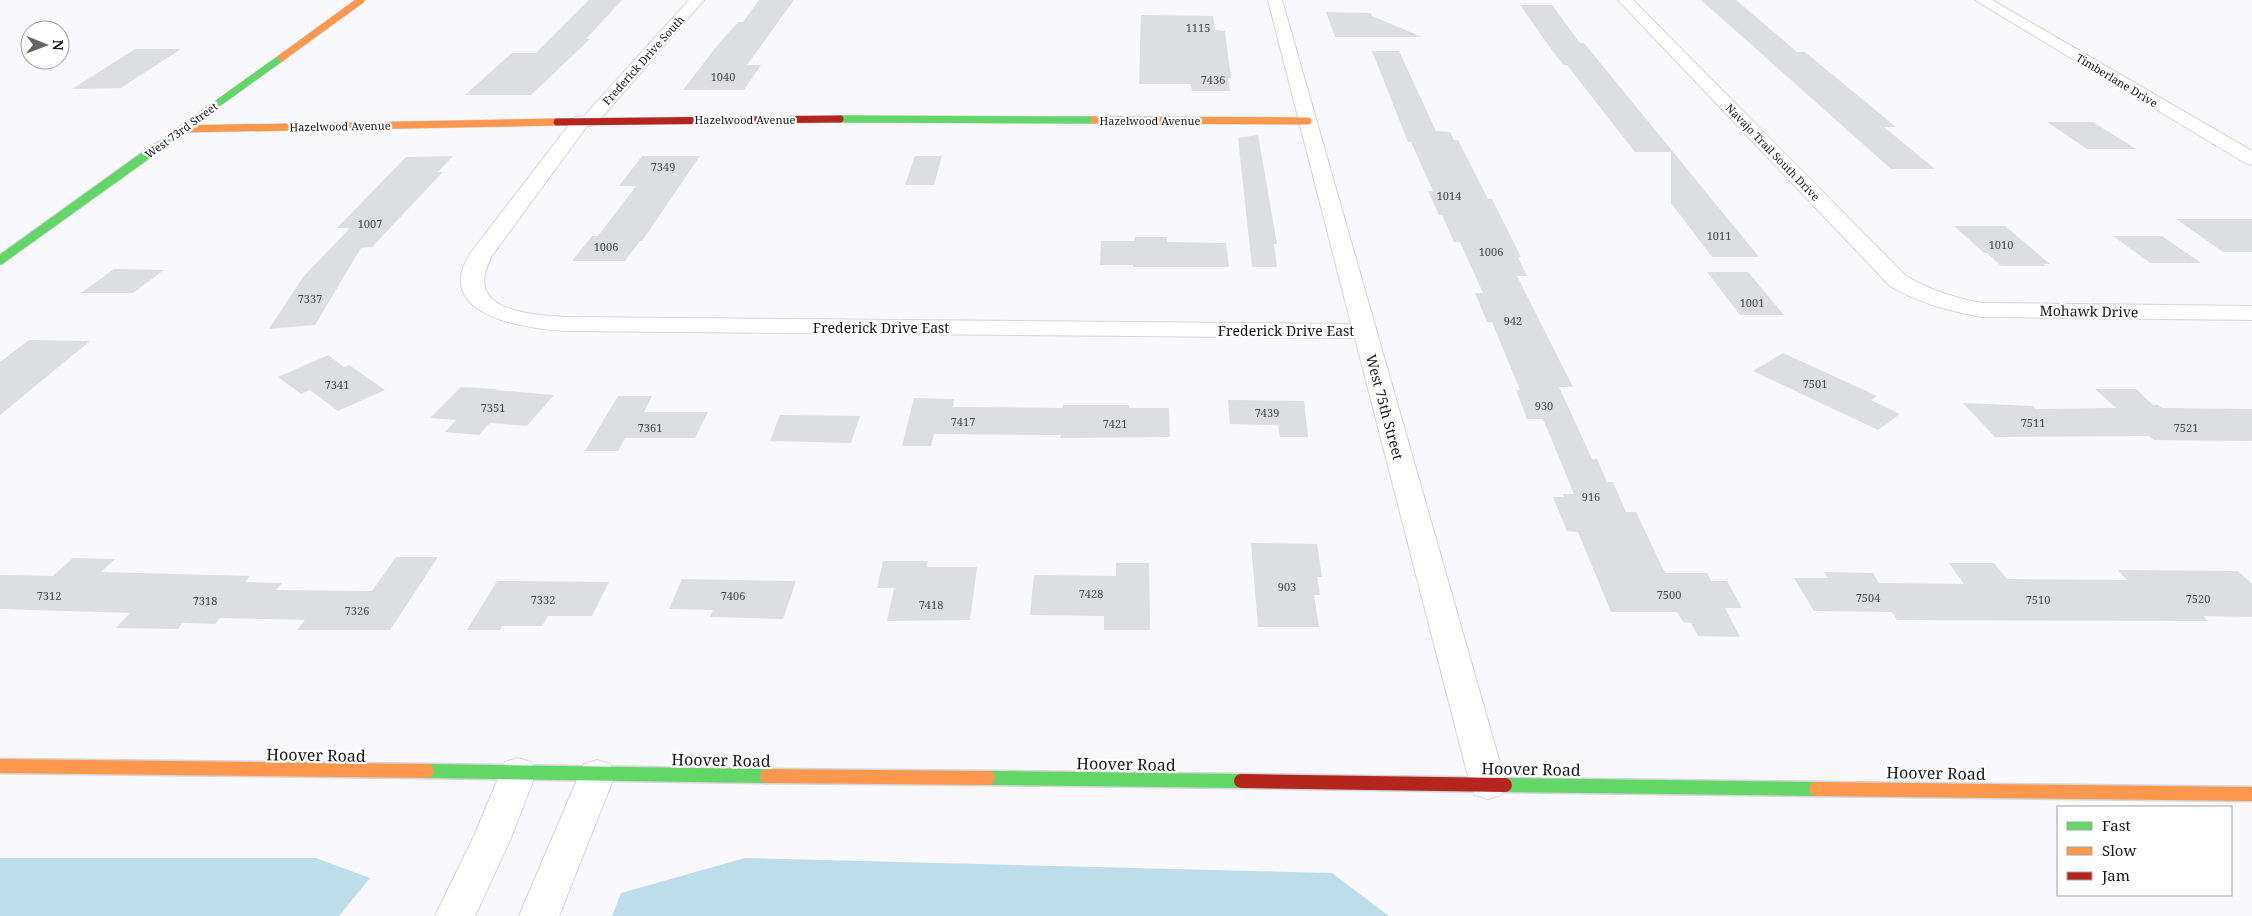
<svg xmlns="http://www.w3.org/2000/svg" width="2252" height="916" font-family="'Noto Serif',serif">
<rect width="100%" height="100%" fill="#f9f9fd"/>
<path fill="#bdddea" d="M0 858H316L370 878 339 916H0Z
M745 858 1332 873 1389 916H612L621 893Z"/>
<path fill="#dcdee2" d="M589 0H622L586 39H590L531 95H465L512 53H536Z
M759 0H794L747 65H761L744 90H683L716 47 738 22H743Z
M1701 0H1736L1797 52H1805L1896 127H1884L1935 169H1891Z
M1520 5H1552L1580 43H1584L1759 257H1712L1671 203V152H1635L1567 65H1564L1554 53Z
M1326 12 1371 13 1372 16 1422 37H1335Z
M1141 15 1213 16 1215 30 1225 31 1231 78H1228L1230 91H1192L1191 84H1139Z
M135 49H181L121 88 72 89Z
M1372 51H1399L1436 131 1450 132 1454 140H1458L1488 199H1492L1521 257H1518L1527 276H1517L1573 387H1559L1592 459H1597L1607 482H1613L1626 512H1636L1665 573H1707L1711 581H1727L1742 608H1725L1740 637 1698 636 1691 623 1683 622 1677 612H1611L1578 532 1567 531 1553 497H1564L1563 494H1574L1543 419H1527L1516 390H1520L1492 322H1487L1475 293H1483L1460 242H1454L1442 215H1439L1428 191H1433L1411 142H1408Z
M2047 122H2093L2136 149H2087Z
M1258 135 1277 244H1274L1277 267H1252L1238 138Z
M453 156 438 172H443L372 247 361 248 315 325 269 329 303 277 350 228H337L406 157Z
M642 156H700L642 241H640L625 261H572L592 236H598L636 186H619Z
M915 156H942L934 185H905Z
M2176 219H2252V252H2223Z
M1954 226H2005L2050 264H2043L2046 266H2001L1987 253H1984Z
M2113 236H2162L2201 263H2150Z
M1135 237H1167V242L1226 243 1229 267H1133V265H1100L1101 241H1134Z
M114 269 164 270 133 293H81Z
M1707 272H1748L1784 315H1740Z
M29 340 90 341 0 415V362Z
M1783 353 1877 396 1871 400 1900 414 1878 430 1753 371Z
M328 355 344 367 349 365 385 390 338 411 310 390 301 394 278 377Z
M461 387 497 389 496 390 554 395 527 426 490 423 479 435 445 432 456 420 430 418Z
M2095 389H2136L2153 405H2158L2162 408 2252 409V441L2154 440 2149 436 1995 437 1963 403 2033 406 2036 409 2116 408Z
M618 396H652L644 412H708L695 438H625L618 451H585Z
M914 398 954 399 953 407 1063 408V405H1129V408H1169L1170 437 1060 438 1061 435 934 434 931 446H902Z
M1228 400 1304 401 1308 437H1280L1278 425 1230 424Z
M780 415 860 416 851 443 770 441Z
M1251 543 1317 544 1322 577H1317L1320 595H1314L1319 627H1258Z
M396 557H438L390 630H297L305 620 220 618 215 624 182 623 178 629 116 628 130 613 0 609V575L53 576 73 558 115 559 101 572 250 576 245 582 282 583 276 590 372 591Z
M883 561H928L927 567H977L970 620 887 621 894 588H877Z
M1116 563H1149L1150 630H1104V616L1030 615 1034 575 1116 576Z
M1949 563H1994L2007 579 2127 580 2118 570 2238 571 2252 584V617L2203 616 2208 621 1897 620 1892 612 1814 611 1794 578H1828L1824 572 1873 573 1879 583 1964 584Z
M682 579 796 581 783 619 710 617 713 610 669 609Z
M497 581 609 582 592 616H548L542 626H502L500 630H467Z"/>
<g fill="none" stroke-linecap="round" stroke-linejoin="round">
<defs>
<path id="street" d="M689 0H704L595 125 587 126 491 257C487 267 481 279 486 290 495 314 547 316 568 317L1351 324 1268 0H1282L1506 784 1501 795 1488 799 1475 795 1470 784 1355 338 568 331C527 329 428 316 472 251L575 117 584 116Z
M1618 0H1633L1906 276C1930 290 1955 298 1982 303L2252 306V320L1982 317C1949 311 1919 303 1890 286Z
M1975 0H1992L2252 151V165L2245 163Z
M518 758 531 762 536 773 511 838 475 916H435L474 836 505 762Z
M597 760 610 764 615 775 559 916H519L579 775 584 764Z"/>
<path id="fast-far2" d="M840 119 1094 120
M154 149 281 58"/>
<path id="fast-far1" d="M0 260 156 148"/>
<path id="fast" d="M427 771 767 776
M988 778 1241 781
M1505 785 1816 789"/>
<path id="slow-far1" d="M281 58 361 0
M1094 120 1308 121
M182 129 557 122"/>
<path id="slow" d="M0 766 427 771
M767 776 988 778
M1816 789 2252 794"/>
<path id="jam-far1" d="M557 122 840 119"/>
<path id="jam" d="M1241 781 1505 785"/>
</defs>
<use href="#street" stroke="#d5d5da" stroke-width="2"/>
<use href="#fast-far2" stroke="#d5d5da" stroke-width="8"/>
<use href="#fast-far1" stroke="#d5d5da" stroke-width="11"/>
<use href="#fast" stroke="#d5d5da" stroke-width="17"/>
<use href="#slow-far1" stroke="#d5d5da" stroke-width="8"/>
<use href="#slow" stroke="#d5d5da" stroke-width="17"/>
<use href="#jam-far1" stroke="#d5d5da" stroke-width="8"/>
<use href="#jam" stroke="#d5d5da" stroke-width="17"/>
<use href="#street" fill="#fefeff" fill-rule="evenodd"/>
<use href="#fast-far2" stroke="#63d668" stroke-width="7"/>
<use href="#fast-far1" stroke="#63d668" stroke-width="9"/>
<use href="#fast" stroke="#63d668" stroke-width="14"/>
<use href="#slow-far1" stroke="#ff974d" stroke-width="7"/>
<use href="#slow" stroke="#ff974d" stroke-width="14"/>
<use href="#jam-far1" stroke="#b3261e" stroke-width="7"/>
<use href="#jam" stroke="#b3261e" stroke-width="14"/>
</g>
<g text-anchor="middle" dominant-baseline="central" stroke-width="4.5" stroke-linejoin="round" paint-order="stroke">
<g font-size="11" fill="#47474c">
<text x="1198" y="27">1115</text>
<text x="723" y="76">1040</text>
<text x="1213" y="79">7436</text>
<text x="663" y="166">7349</text>
<text x="1449" y="195">1014</text>
<text x="370" y="223">1007</text>
<text x="1719" y="235">1011</text>
<text x="2001" y="244">1010</text>
<text x="606" y="246">1006</text>
<text x="1491" y="251">1006</text>
<text x="310" y="298">7337</text>
<text x="1752" y="302">1001</text>
<text x="1513" y="320">942</text>
<text x="1815" y="383">7501</text>
<text x="337" y="384">7341</text>
<text x="1544" y="405">930</text>
<text x="493" y="407">7351</text>
<text x="1267" y="412">7439</text>
<text x="963" y="421">7417</text>
<text x="2033" y="422">7511</text>
<text x="1115" y="423">7421</text>
<text x="650" y="427">7361</text>
<text x="2186" y="427">7521</text>
<text x="1591" y="496">916</text>
<text x="1287" y="586">903</text>
<text x="1091" y="593">7428</text>
<text x="1669" y="594">7500</text>
<text x="49" y="595">7312</text>
<text x="733" y="595">7406</text>
<text x="1868" y="597">7504</text>
<text x="2198" y="598">7520</text>
<text x="543" y="599">7332</text>
<text x="2038" y="599">7510</text>
<text x="205" y="600">7318</text>
<text x="931" y="604">7418</text>
<text x="357" y="610">7326</text>
</g>
<g font-size="11" fill="#15151a" stroke="#fff">
<text transform="translate(643 60) rotate(-48)">Frederick Drive South</text>
<text transform="translate(2117 80) rotate(31)">Timberlane Drive</text>
<text x="745" y="119">Hazelwood Avenue</text>
<text x="1150" y="120">Hazelwood Avenue</text>
<text transform="translate(340 126) rotate(-1)">Hazelwood Avenue</text>
<text transform="translate(181 130) rotate(-36)">West 73rd Street</text>
<text transform="translate(1773 152) rotate(46)">Navajo Trail South Drive</text>
</g>
<g font-size="14" fill="#15151a" stroke="#fff">
<text transform="translate(2089 311) rotate(1)">Mohawk Drive</text>
<text x="881" y="327">Frederick Drive East</text>
<text x="1286" y="330">Frederick Drive East</text>
<text transform="translate(1385 407) rotate(75)">West 75th Street</text>
</g>
<g font-size="16" fill="#15151a" stroke="#fff">
<text transform="translate(316 755) rotate(1)">Hoover Road</text>
<text transform="translate(721 760) rotate(1)">Hoover Road</text>
<text transform="translate(1126 764) rotate(1)">Hoover Road</text>
<text transform="translate(1531 769) rotate(1)">Hoover Road</text>
<text transform="translate(1936 773) rotate(1)">Hoover Road</text>
</g>
</g>
<rect x="2057" y="806" width="175" height="90" fill="#ffffff" stroke="#a1a1a3"/>
<rect x="2067" y="822" width="25" height="8" fill="#63d668" stroke="#a1a1a3"/>
<text x="2102" y="831" font-size="15" fill="#15151a">Fast</text>
<rect x="2067" y="847" width="25" height="8" fill="#ff974d" stroke="#a1a1a3"/>
<text x="2102" y="856" font-size="15" fill="#15151a">Slow</text>
<rect x="2067" y="872" width="25" height="8" fill="#b3261e" stroke="#a1a1a3"/>
<text x="2102" y="881" font-size="15" fill="#15151a">Jam</text>
<g transform="translate(45 45) rotate(91)"><circle r="24" fill="#ffffff" stroke="#a1a1a3"/>
<path d="M0-4L9 19L0 12L-9 19Z" fill="#656569"/>
<text y="-8" font-size="14" font-weight="bold" text-anchor="middle" fill="#15151a">N</text>
</g>
</svg>
